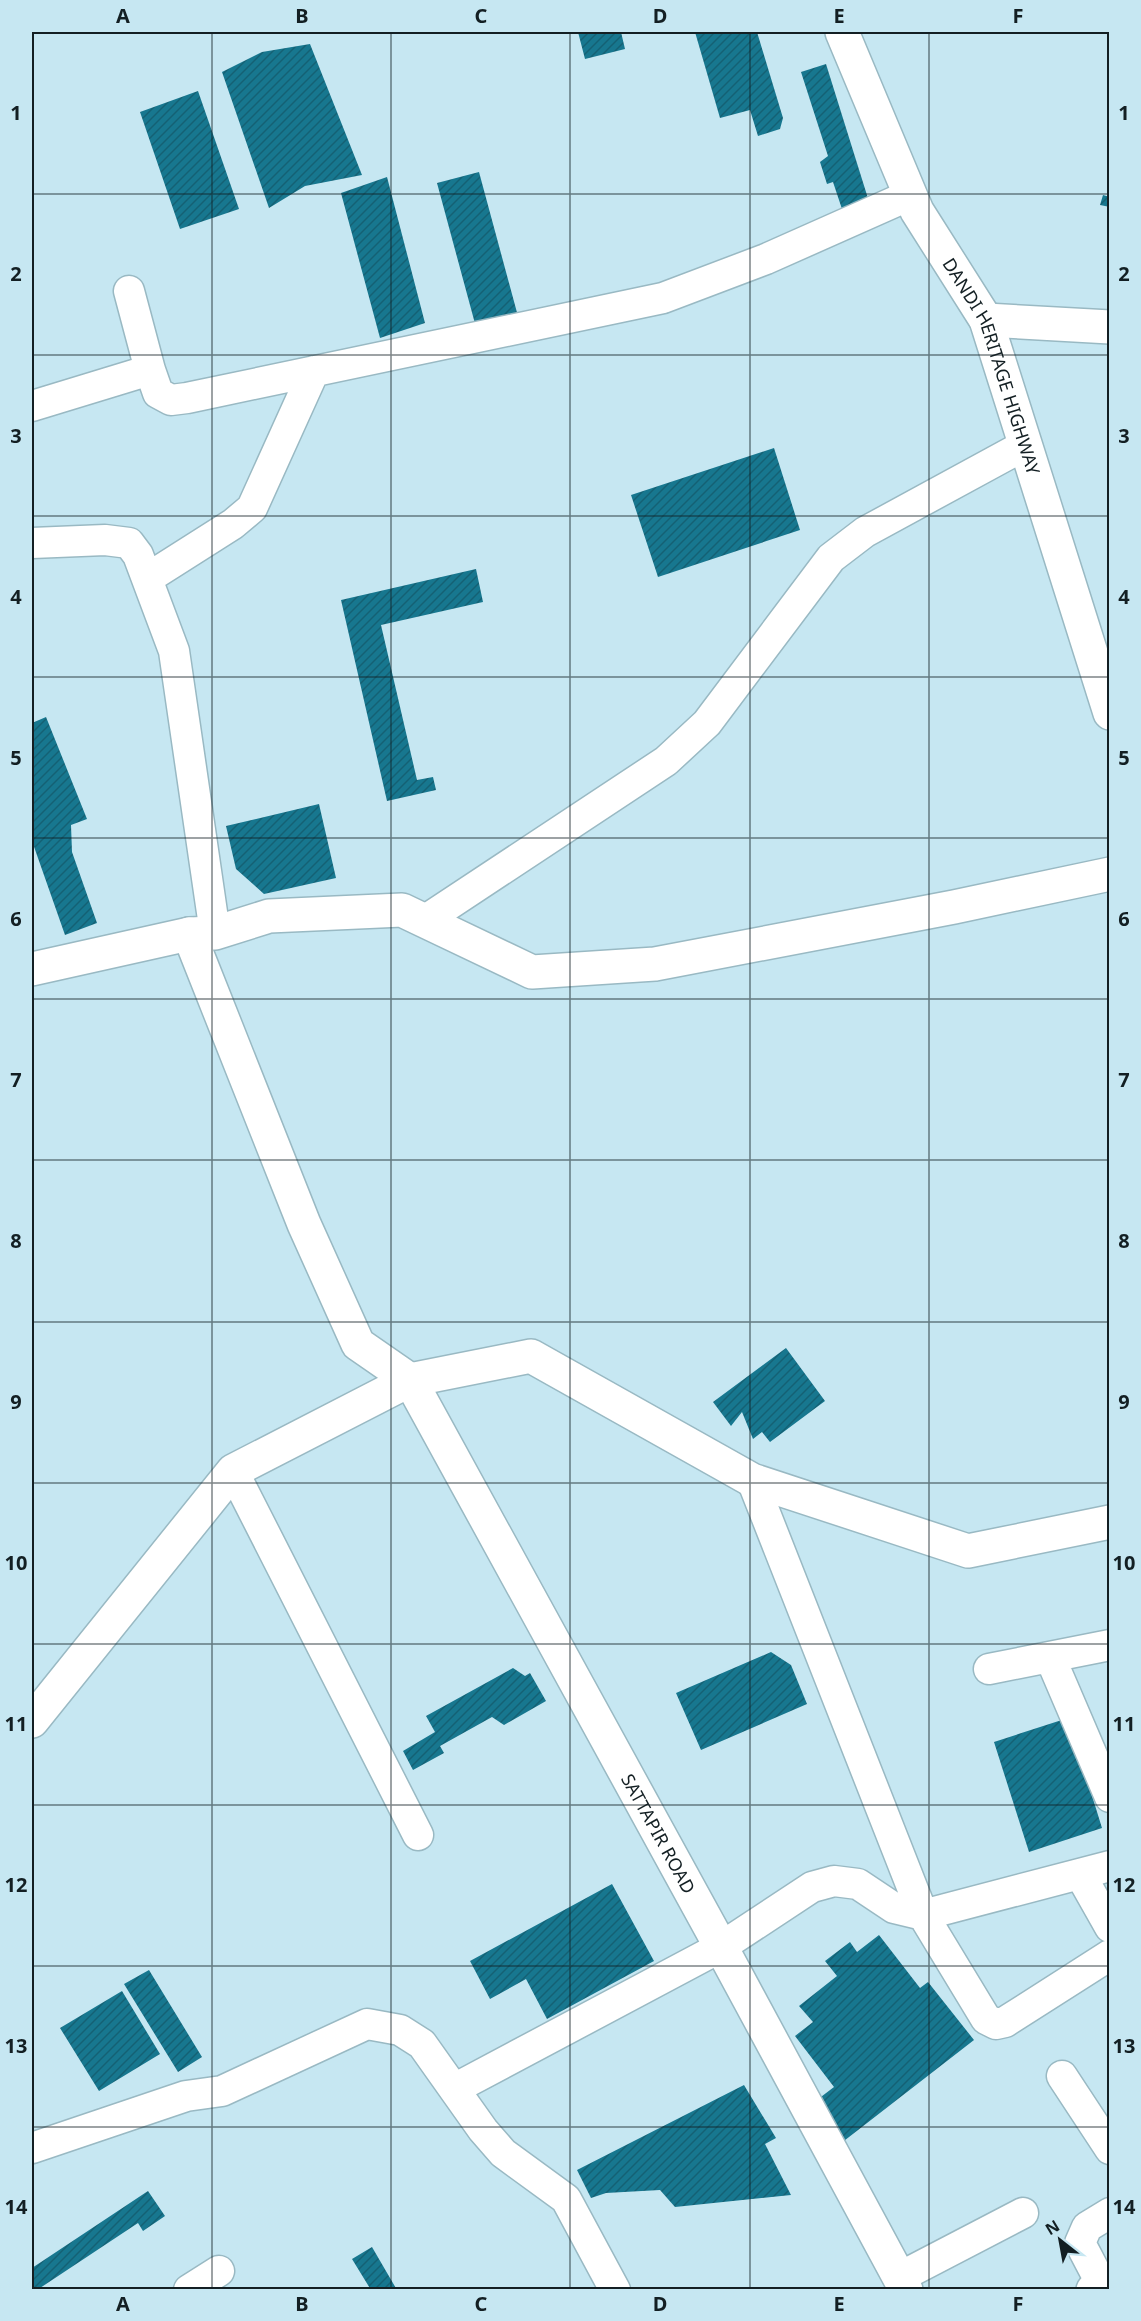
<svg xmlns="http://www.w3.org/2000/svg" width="1141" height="2321" font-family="'Noto Sans',sans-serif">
<defs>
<pattern id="building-hatch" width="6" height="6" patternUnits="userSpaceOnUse" patternTransform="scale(1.5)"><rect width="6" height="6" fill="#17778f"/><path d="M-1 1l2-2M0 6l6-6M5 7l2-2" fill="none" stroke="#146174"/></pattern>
</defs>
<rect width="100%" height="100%" fill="#c6e7f2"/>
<path fill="url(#building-hatch)" d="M578 32H621L625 49 585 59Z
M695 32H757L783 118 780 129 758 136 750 110 720 118Z
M310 44 362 175 305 186 269 208 222 72 262 52Z
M826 64 871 208 839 218 837 211 842 209 833 182 827 184 820 162 828 156 801 72Z
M198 91 239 209 180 229 140 112Z
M479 172 519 320 477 331 437 183Z
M387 177 425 323 380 338 341 193Z
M1103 195 1110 197V207L1100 205Z
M774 448 800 530 658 577 631 495Z
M476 569 483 602 381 625 417 780 433 777 436 790 387 801 341 600Z
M46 717 87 819 71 825 72 852 97 923 65 935 32 841V723Z
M319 804 336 878 264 894 236 869 226 826Z
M786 1348 825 1401 770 1442 762 1432 753 1439 742 1412 731 1426 713 1402Z
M771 1652 791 1665 807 1704 701 1750 676 1693Z
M513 1668 525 1676 530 1673 546 1701 504 1725 492 1717 440 1746 444 1753 413 1770 403 1751 435 1732 426 1716Z
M1068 1718 1102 1828 1029 1852 994 1742Z
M612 1884 654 1961 547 2019 526 1979 490 1999 470 1961Z
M879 1935 920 1988 928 1982 974 2040 840 2144 809 2106 834 2087 795 2036 813 2022 799 2006 837 1976 825 1961 850 1942 857 1952Z
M149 1970 202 2057 178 2072 124 1984Z
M122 1991 160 2054 99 2091 60 2028Z
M744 2085 776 2138 765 2144 791 2195 675 2207 660 2190 606 2193 591 2198 577 2170Z
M148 2191 165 2216 143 2231 138 2223 37 2290H32V2268Z
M372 2247 397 2290H371L352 2259Z"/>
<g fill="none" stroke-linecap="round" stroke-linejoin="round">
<defs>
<path id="minor" d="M129 291 150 370 158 393 171 400 187 398 663 298 766 259 910 195
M32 406 150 370
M32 543 105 540 129 543 138 555 174 651 215 933
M148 578 233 524 252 508 314 371
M424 921 666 761 707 723 831 558 865 532 1025 445
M233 1471 418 1835
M752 1480 923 1915 986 2019 996 2024 1005 2022 1110 1955
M1050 1657 1110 1797
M989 1669 1110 1645
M1080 1874 1110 1927
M1062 2076 1110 2149
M454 2089 721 1947 812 1887 834 1881 858 1884 894 1908 923 1915 1110 1866
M32 2148 186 2096 222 2091 367 2024 400 2030 422 2044 483 2130 503 2153 566 2199 615 2290
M900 2277 1023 2213
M1102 2285 1080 2243 1087 2227 1110 2213
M189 2290 219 2271"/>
<g id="tertiary">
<path id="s1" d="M189 934 304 1224 358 1344 410 1380 721 1947 906 2290"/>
<path d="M32 1721 233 1471 410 1380 531 1356 752 1480 968 1551 1110 1522"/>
</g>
<path id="secondary" d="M32 969 189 934 215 933 269 916 402 910 532 972 655 964 954 907 1110 874"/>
<path id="primary" d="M986 320 1110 327"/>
<g id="trunk">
<path id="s2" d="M842 32 917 211 986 320 1110 713"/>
<path d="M1093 2290 1110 2281"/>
</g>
</defs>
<use href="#minor" stroke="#99b9c3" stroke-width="33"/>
<use href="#tertiary" stroke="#99b9c3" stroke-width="36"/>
<use href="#secondary" stroke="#99b9c3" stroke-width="36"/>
<use href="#primary" stroke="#99b9c3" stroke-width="36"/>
<use href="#trunk" stroke="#99b9c3" stroke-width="36"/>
<use href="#minor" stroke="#fff" stroke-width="30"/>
<use href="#tertiary" stroke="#fff" stroke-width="33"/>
<use href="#secondary" stroke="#fff" stroke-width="33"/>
<use href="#primary" stroke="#fff" stroke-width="33"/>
<use href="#trunk" stroke="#fff" stroke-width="33"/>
</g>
<path fill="none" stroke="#131f23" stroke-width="1.5" stroke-opacity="0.55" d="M212 32V2290M391 32V2290M570 32V2290M750 32V2290M929 32V2290M32 194H1110M32 355H1110M32 516H1110M32 677H1110M32 838H1110M32 999H1110M32 1160H1110M32 1322H1110M32 1483H1110M32 1644H1110M32 1805H1110M32 1966H1110M32 2127H1110"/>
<g text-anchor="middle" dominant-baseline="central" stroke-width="4.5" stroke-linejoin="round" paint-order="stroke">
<g font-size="18" fill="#131f23" stroke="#c6e7f2">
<text stroke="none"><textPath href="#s2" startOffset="368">DANDI HERITAGE HIGHWAY</textPath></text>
<text stroke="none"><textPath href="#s1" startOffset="1024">SATTAPIR ROAD</textPath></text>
</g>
</g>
<rect width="1141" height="2321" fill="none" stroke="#c6e7f2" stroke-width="66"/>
<g transform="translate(1060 2240) rotate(329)" stroke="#c6e7f2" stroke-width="4.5" paint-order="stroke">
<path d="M0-4.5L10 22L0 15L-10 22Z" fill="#131f23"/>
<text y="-9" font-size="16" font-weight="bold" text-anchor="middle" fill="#131f23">N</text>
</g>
<rect x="33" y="33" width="1075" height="2255" fill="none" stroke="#131f23" stroke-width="2"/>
<g font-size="20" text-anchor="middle" font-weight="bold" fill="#131f23">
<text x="123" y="23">A</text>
<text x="302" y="23">B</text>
<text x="481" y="23">C</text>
<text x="660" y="23">D</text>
<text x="839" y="23">E</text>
<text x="1018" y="23">F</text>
<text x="16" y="120">1</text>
<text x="1124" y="120">1</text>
<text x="16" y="281">2</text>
<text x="1124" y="281">2</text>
<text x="16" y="443">3</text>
<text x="1124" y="443">3</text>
<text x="16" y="604">4</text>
<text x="1124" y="604">4</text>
<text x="16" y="765">5</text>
<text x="1124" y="765">5</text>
<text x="16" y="926">6</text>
<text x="1124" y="926">6</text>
<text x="16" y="1087">7</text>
<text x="1124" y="1087">7</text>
<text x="16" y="1248">8</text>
<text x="1124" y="1248">8</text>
<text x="16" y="1409">9</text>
<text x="1124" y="1409">9</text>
<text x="16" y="1570">10</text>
<text x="1124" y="1570">10</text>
<text x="16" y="1731">11</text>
<text x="1124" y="1731">11</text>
<text x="16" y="1892">12</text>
<text x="1124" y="1892">12</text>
<text x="16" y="2053">13</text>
<text x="1124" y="2053">13</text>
<text x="16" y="2214">14</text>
<text x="1124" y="2214">14</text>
<text x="123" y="2311">A</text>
<text x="302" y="2311">B</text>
<text x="481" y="2311">C</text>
<text x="660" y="2311">D</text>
<text x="839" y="2311">E</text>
<text x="1018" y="2311">F</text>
</g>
</svg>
